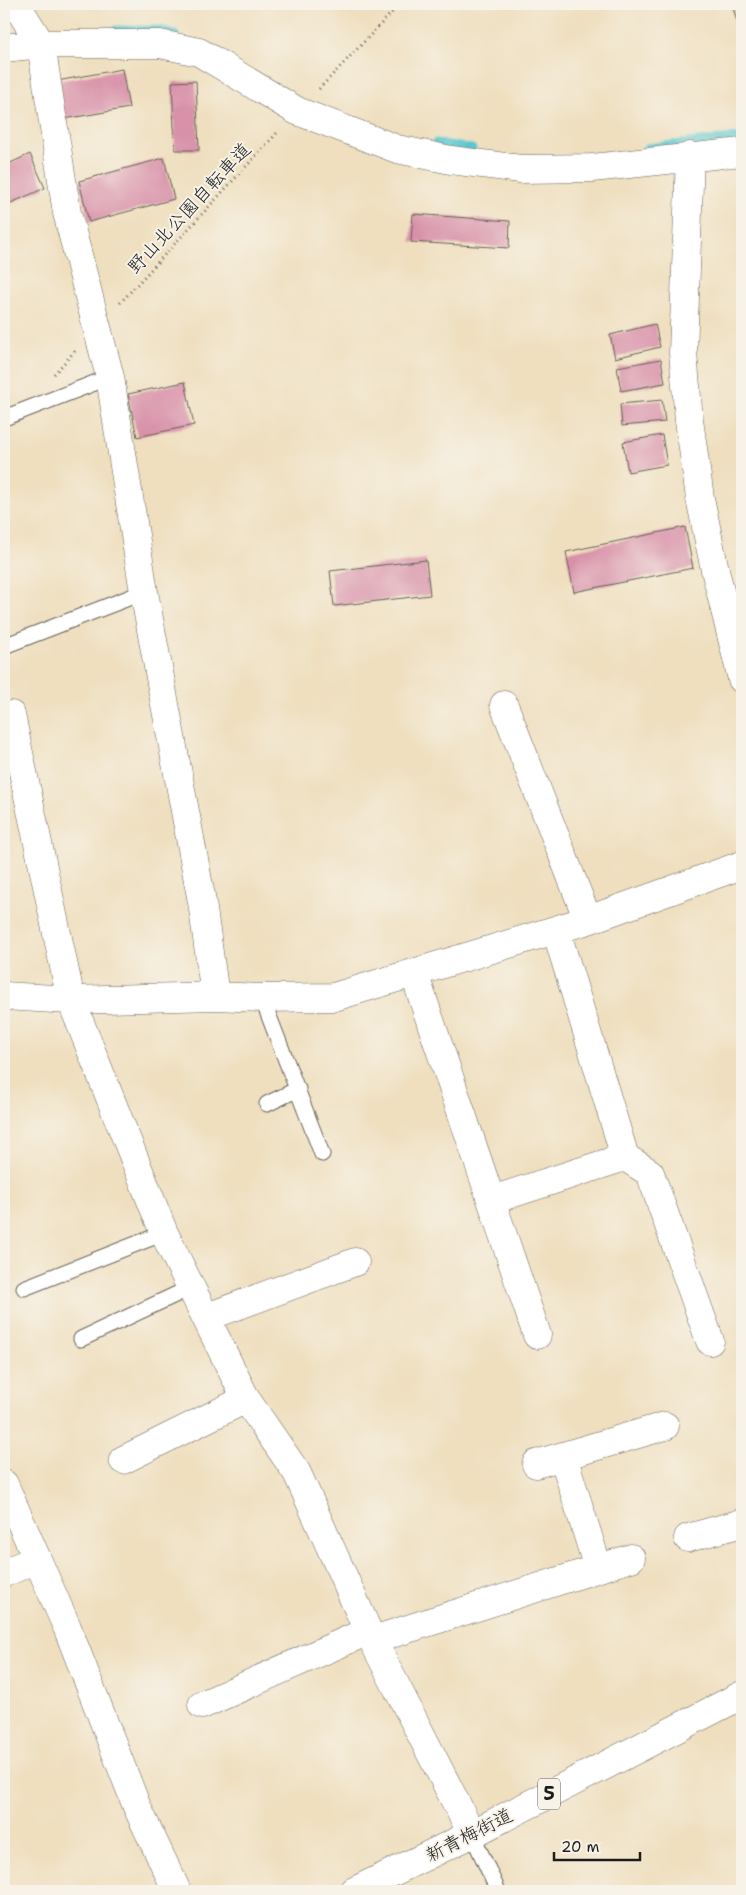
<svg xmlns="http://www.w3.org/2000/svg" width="746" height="1895" font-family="'Shantell Sans','Klee One',sans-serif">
<rect width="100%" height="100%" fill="#f7f3e8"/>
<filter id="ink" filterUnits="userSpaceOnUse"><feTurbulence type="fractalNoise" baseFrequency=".02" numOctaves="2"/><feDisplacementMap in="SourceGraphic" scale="10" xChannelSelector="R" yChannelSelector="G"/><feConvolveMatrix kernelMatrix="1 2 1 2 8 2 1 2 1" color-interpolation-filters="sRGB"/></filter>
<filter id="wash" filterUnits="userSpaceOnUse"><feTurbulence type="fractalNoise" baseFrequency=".0096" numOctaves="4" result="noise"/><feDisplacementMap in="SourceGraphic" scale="20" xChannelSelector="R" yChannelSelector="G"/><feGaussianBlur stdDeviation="1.12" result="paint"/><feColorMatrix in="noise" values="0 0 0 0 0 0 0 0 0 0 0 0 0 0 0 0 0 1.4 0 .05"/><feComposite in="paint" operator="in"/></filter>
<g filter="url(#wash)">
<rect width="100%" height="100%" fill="#efdfbf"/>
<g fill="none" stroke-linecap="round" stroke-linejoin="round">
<path stroke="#5ac7ce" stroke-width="9" d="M116 30H160L175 34
M436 143 472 149
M647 148 742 137"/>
</g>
<g id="blocks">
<path fill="#d891a9" d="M742 6V38L733 8Z
M122 69 129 108 64 119 57 81Z
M196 81 199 150H175L172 82Z
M30 154 45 188 4 206V166Z
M164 158 174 199 89 222 79 181Z
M413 214 510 221 509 248 411 242Z
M655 324 660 347 615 358 610 335Z
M661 359 665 383 621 391 617 367Z
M185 382 194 425 137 437 128 394Z
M662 400 665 422 622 426 620 404Z
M662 435 667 465 628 472 623 442Z
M685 527 693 568 574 592 566 552Z
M426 560 430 595 334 606 330 571Z"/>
</g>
</g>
<g filter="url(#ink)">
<use href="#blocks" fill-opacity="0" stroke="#666055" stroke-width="1"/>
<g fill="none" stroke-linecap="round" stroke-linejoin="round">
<defs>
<path id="lane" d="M4 418 110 377
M4 646 144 592
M262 998 322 1154
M267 1104 298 1089
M24 1288 164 1233
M81 1339 192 1287
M472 1834 498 1891"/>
<path id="street" d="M16 4 41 44 67 213 110 377 144 592 202 902 215 996
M4 48 41 44H160L199 52 297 111 397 149 451 160 521 169 592 168 742 152
M690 156 683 353 689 420 700 498 715 570 742 679
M504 705 588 920
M11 715 71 1000 164 1233 246 1399 297 1473 368 1631 472 1834
M414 973 537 1335
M4 996 71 1000 215 996 262 998 334 997 588 920 742 865
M625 1157 650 1173 710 1341
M492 1200 625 1157 556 930
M207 1317 355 1262
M563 1456 598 1568
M123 1460 246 1399
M536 1464 665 1426
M4 1484 67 1627 137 1807 177 1891
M688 1538 742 1523
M4 1573 37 1559
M373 1640 631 1558
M202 1705 368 1631"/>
<path id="primary" d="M354 1891 472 1834 742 1695"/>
</defs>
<use href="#lane" stroke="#666055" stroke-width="17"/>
<use href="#street" stroke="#666055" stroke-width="29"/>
<use href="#primary" stroke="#666055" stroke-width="29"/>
<path stroke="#666055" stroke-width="3" stroke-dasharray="1 4" stroke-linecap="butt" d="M319 89 400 4
M120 303 277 133
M54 374 75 351"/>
<use href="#lane" stroke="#fff" stroke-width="15"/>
<use href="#street" stroke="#fff" stroke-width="28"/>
<use href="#primary" stroke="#fff" stroke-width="28"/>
</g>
</g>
<g text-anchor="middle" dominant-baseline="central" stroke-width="4" stroke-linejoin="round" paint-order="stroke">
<rect fill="#f7f3e8" stroke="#5e5c59" stroke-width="1" x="538" y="1778.5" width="22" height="31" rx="4"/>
<g font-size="18" font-weight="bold" fill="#1c1c1c">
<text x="549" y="1794">5</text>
</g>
<g font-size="19" fill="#1c1c1c" stroke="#f7f3e8">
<text transform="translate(189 208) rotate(-47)">野山北公園自転車道</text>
<text transform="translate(469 1835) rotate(-27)">新青梅街道</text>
</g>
</g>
<rect width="746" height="1895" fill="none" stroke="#f7f3e8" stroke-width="20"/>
<path d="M554 1852v8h86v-8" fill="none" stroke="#1c1c1c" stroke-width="2.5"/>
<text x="561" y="1852" font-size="15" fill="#1c1c1c" stroke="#f7f3e8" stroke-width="4" paint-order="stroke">20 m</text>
</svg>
